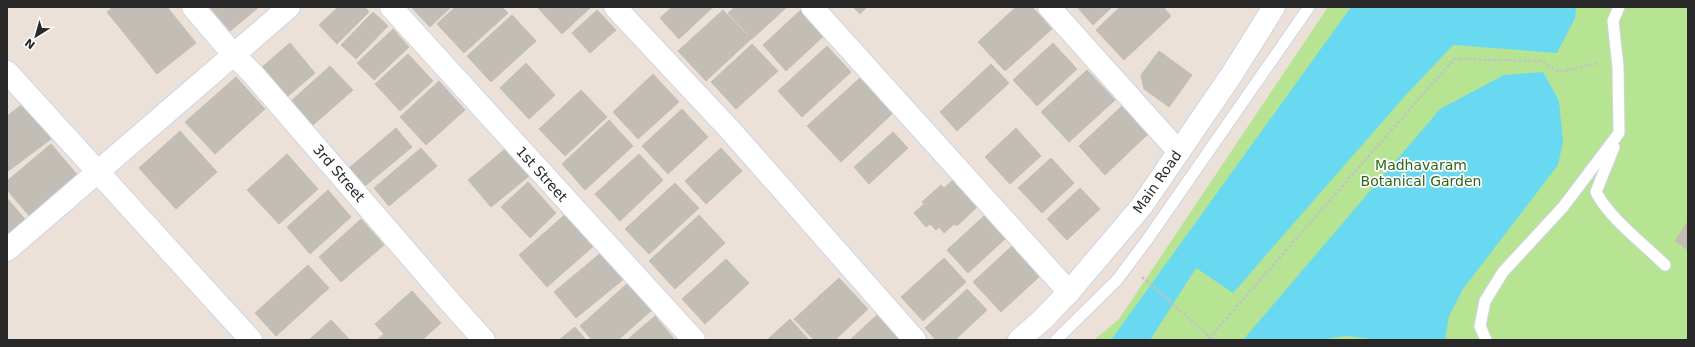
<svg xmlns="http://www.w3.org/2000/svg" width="1695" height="347" font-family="'DejaVu Sans',sans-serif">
<rect width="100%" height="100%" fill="#ebe1d9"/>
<path fill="#b6e493" d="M1328 7H1688V340H1094L1119 319Z"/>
<path fill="#68d9f1" d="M1351 7H1576L1575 18 1557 53 1453 45 1405 96 1233 293 1196 268 1150 340H1111Z
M1543 72 1559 101 1563 142 1558 165 1463 289 1449 316 1445 340H1382L1346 336 1317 340H1243L1440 109 1504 75Z"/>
<path fill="#c2bdb5" stroke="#c6bdb3" d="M113 7H167L196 43 157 74 107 12Z
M210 7H259L230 31Z
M338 7H365L369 12 337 44 319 25Z
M411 7H451L430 27Z
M455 7H502L508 13 464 53 437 24Z
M537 7H591L562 34Z
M672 7H713L679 39 660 18Z
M735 7H787L752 39 728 13Z
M804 7 828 32 786 71 763 45Z
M853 7H867L860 14Z
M1016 7H1032L1052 29 1005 71 978 42Z
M1077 7H1112L1093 25Z
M1120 7H1163L1171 16 1124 60 1096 30Z
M597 10 616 30 590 53 572 33Z
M723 10 751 39 706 81 678 51Z
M373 12 388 26 356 59 341 45Z
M512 15 536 41 491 82 467 56Z
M393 29 409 47 374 80 357 63Z
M290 43 315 73 288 96 262 67Z
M1053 43 1077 69 1037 106 1013 80Z
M752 44 778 71 736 109 711 82Z
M827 46 851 72 802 117 778 91Z
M1159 51 1192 75 1169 107 1144 89 1141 75Z
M408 54 433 81 400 111 375 84Z
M526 63 555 95 529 119 500 88Z
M991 64 1009 83 957 131 940 112Z
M330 66 353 90 313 125 291 101Z
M1087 70 1115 100 1069 142 1041 112Z
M653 74 679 102 638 139 613 112Z
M236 77 265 109 215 154 185 122Z
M861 77 894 112 841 162 807 126Z
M439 81 465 110 426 145 400 117Z
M581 90 607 117 565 156 539 129Z
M24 103 51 139 7 172V116Z
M1122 106 1148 134 1105 175 1079 146Z
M682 109 708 137 668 174 642 146Z
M609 120 633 146 585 190 562 164Z
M396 128 412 147 365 186 349 168Z
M1016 128 1041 156 1010 184 985 157Z
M180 131 217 172 176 209 139 168Z
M893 132 908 148 869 184 854 167Z
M51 144 80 178 32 219 7 190V181Z
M421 148 437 166 389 206 374 188Z
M721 148 742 171 706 204 685 181Z
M505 149 529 176 491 207 468 180Z
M287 154 318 189 279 224 247 190Z
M639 154 663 180 620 221 595 194Z
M1051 158 1074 183 1042 213 1018 188Z
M953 180 977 207 957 226 954 224 944 233 939 227 936 230 930 224 926 227 914 213 924 204 922 202 941 185 944 188Z
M528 182 556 213 530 238 501 207Z
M675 183 699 208 649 254 625 229Z
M1080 188 1100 209 1067 240 1047 219Z
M328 190 351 217 310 254 287 227Z
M7 198 28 223 7 240Z
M568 212 597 243 547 287 519 255Z
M699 215 725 243 675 289 649 261Z
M984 216 1005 239 968 273 947 250Z
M361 219 384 245 341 282 319 257Z
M1688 221V250L1675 241Z
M1013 245 1041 275 1001 312 973 282Z
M603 251 625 278 576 318 554 292Z
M944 258 966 282 923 321 901 297Z
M726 259 749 283 705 324 682 299Z
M308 265 329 288 276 336 255 313Z
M839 278 868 309 835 340H814L794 319Z
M628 283 652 310 618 340H592L580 326Z
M967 289 987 310 955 340H936L925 328Z
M412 291 441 323 422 340H377L384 334 375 324Z
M877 315 900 340H850Z
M655 316 675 340H627Z
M790 319 809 340H767Z
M331 320 350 340H309Z
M575 327 586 340H559Z"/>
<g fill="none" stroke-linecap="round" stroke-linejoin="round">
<defs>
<path id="service" d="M1614 147 1596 192C1609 218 1644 244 1665 265
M1056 340 1117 280 1147 240 1309 7
M1486 340 1480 326 1485 301 1503 272 1563 207 1619 133 1618 67 1613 21 1619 7"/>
<path id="minor" d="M193 7 233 54 253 74 450 302 484 340
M391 7 694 340
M615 7 731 131 915 340
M812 7 1069 292
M1049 7 1179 152
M7 72 251 340
M7 250 289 7"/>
<path id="tertiary" d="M1019 340 1042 320 1069 292 1141 207 1232 74 1274 7"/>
</defs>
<use href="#service" stroke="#ced4e2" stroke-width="13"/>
<use href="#minor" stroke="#ced4e2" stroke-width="24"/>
<use href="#tertiary" stroke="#ced4e2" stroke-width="24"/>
<path stroke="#c3c3c3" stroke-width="2.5" stroke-dasharray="3 2" stroke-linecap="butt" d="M1142 277 1210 337 1454 59 1541 61 1560 72 1598 63
M1208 340 1210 337 1213 340"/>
<use href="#service" stroke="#fff" stroke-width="11"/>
<use href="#minor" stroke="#fff" stroke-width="22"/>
<use href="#tertiary" stroke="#fff" stroke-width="22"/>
</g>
<g text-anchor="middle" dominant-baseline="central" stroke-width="3.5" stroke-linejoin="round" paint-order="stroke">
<g font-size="14" fill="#2f6517" stroke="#fff">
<text x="1421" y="165">Madhavaram<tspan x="1421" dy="16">Botanical Garden</tspan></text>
</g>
<g font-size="14" fill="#282828" stroke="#fff">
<text transform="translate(339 173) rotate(49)">3rd Street</text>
<text transform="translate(542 174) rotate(48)">1st Street</text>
<text transform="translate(1157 182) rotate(-55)">Main Road</text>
</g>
</g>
<rect width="1695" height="347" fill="none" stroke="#282828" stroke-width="16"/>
<g transform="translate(36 36) rotate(217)" stroke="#ffffff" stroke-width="3" paint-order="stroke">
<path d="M0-3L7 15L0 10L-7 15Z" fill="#282828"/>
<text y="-6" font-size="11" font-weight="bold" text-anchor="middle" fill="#282828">N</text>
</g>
</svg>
